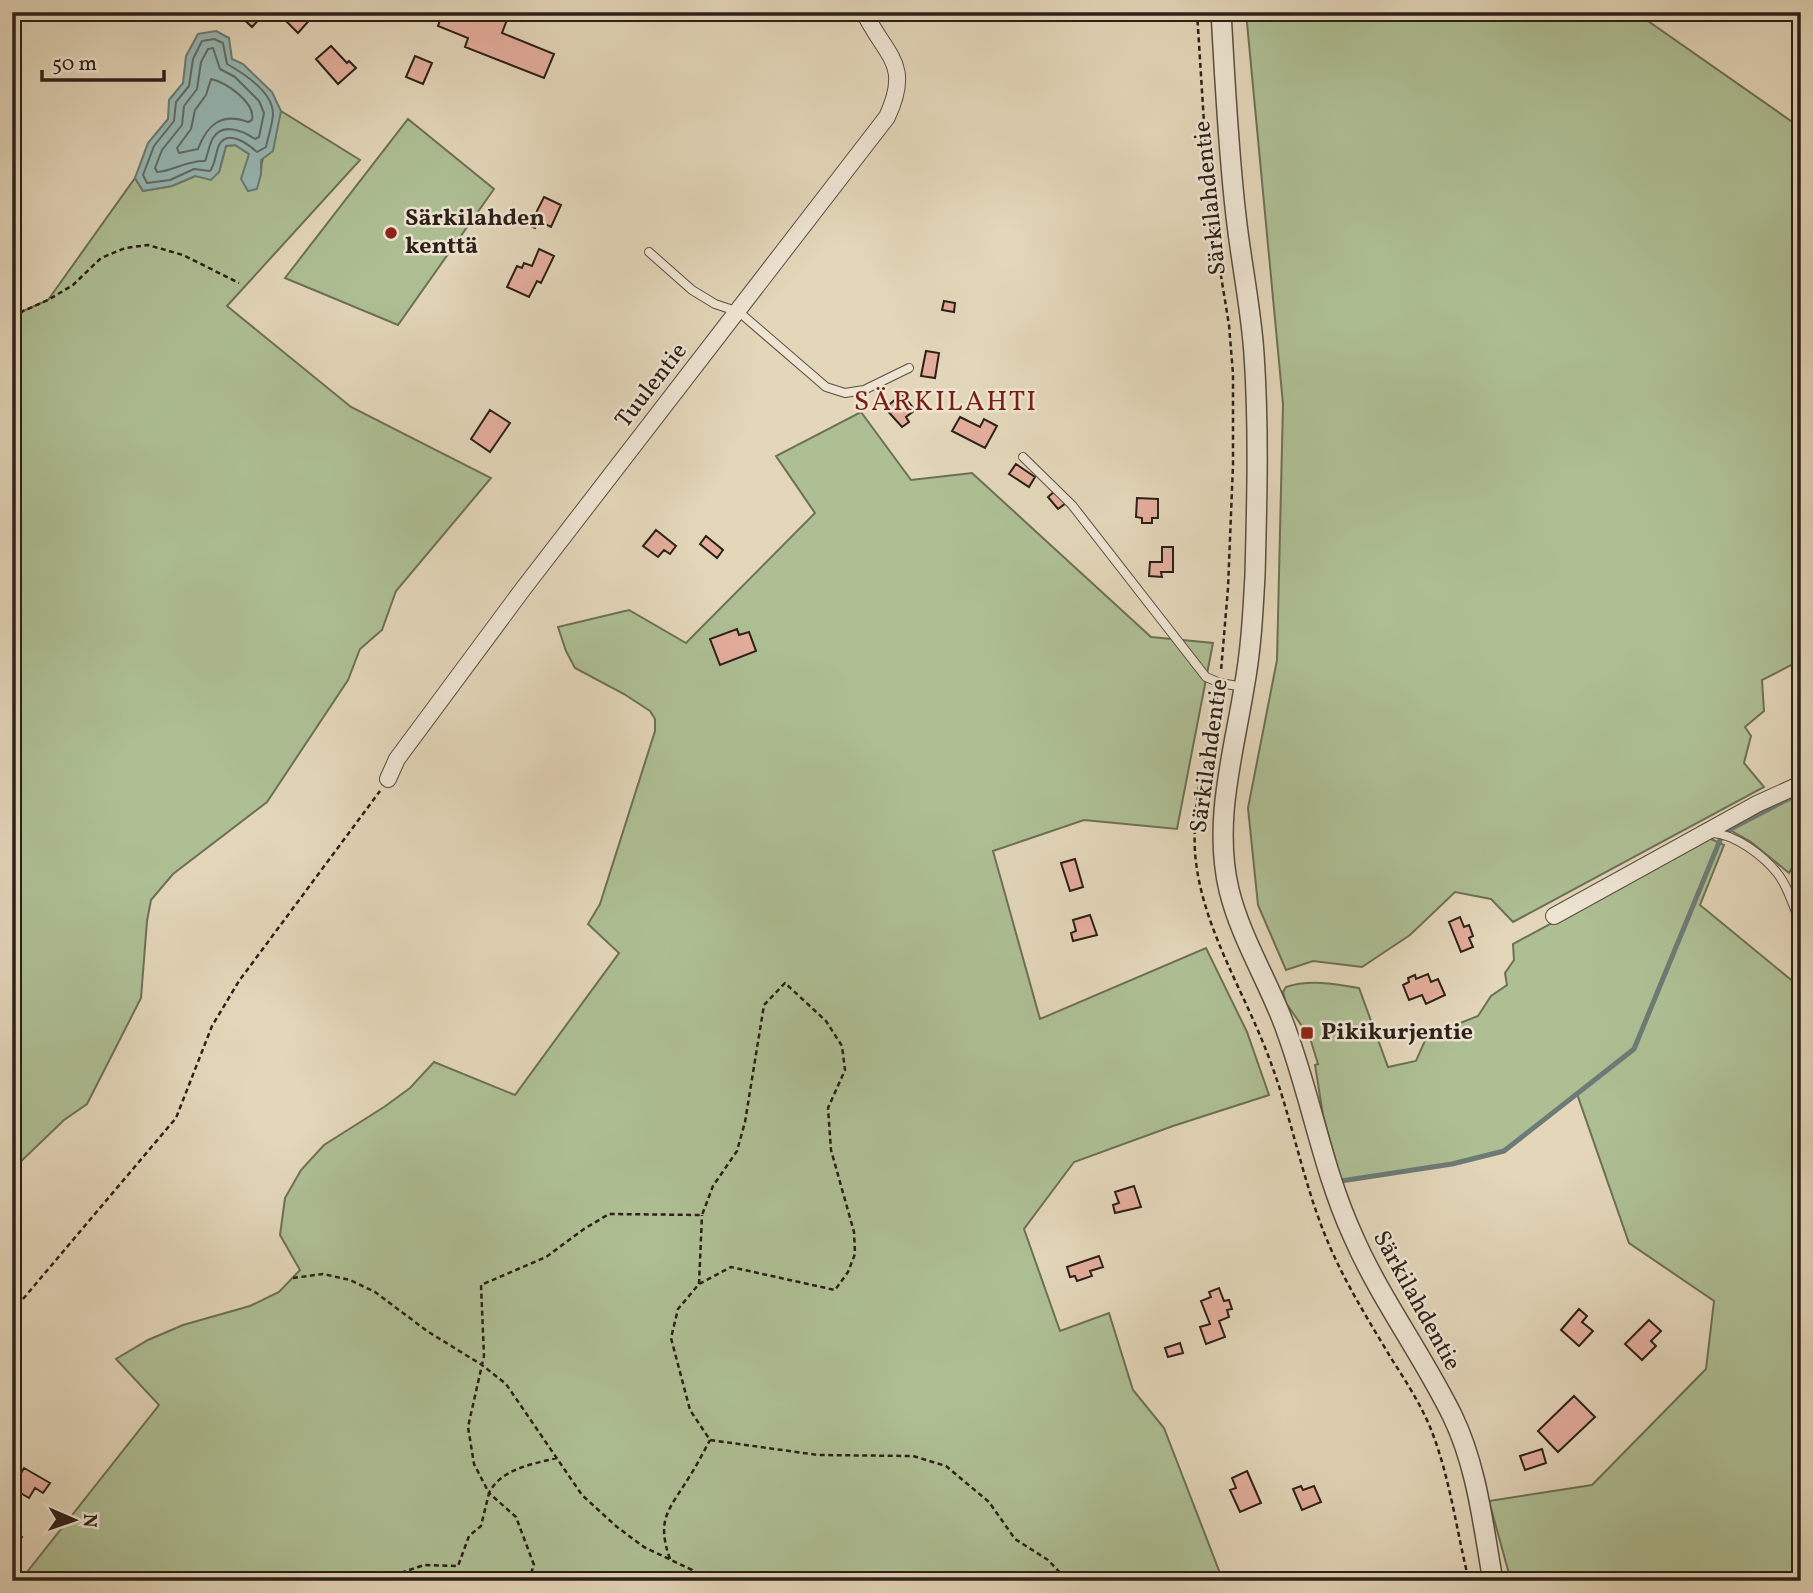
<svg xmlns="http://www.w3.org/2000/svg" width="1813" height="1593" font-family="Vollkorn,serif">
<rect width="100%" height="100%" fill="#e3d6b9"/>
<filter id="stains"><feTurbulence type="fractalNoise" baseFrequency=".00286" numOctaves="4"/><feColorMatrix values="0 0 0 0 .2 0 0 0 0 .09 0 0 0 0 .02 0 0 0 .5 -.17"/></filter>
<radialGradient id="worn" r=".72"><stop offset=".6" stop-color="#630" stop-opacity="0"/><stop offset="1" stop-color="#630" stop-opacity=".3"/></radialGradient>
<path fill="#aebf94" stroke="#6d7056" stroke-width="2" d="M1246 12H1635L1801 128V660L1762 680 1764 711 1745 727 1751 736 1744 763 1764 787 1513 922 1491 899 1455 892 1410 935 1362 967 1313 961 1286 970 1258 905 1248 808 1277 660 1283 404Z
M281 111 360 160 227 306 351 407 491 478 396 591 382 630 360 649 348 680 267 802 173 874 151 900 147 921 141 998 87 1104 64 1120 12 1170V316L48 300 135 178 143 191 172 186 195 176 219 172 226 146 235 145 249 154 261 174C260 152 275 133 281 111Z
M408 119 494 189 398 325 285 278Z
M861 412 911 480 972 473 1151 637 1213 643 1177 829 1084 820 993 851 1040 1019 1206 948 1247 1032 1269 1095 1173 1126 1074 1162 1024 1229 1060 1331 1109 1313 1133 1390 1164 1428 1223 1581H20L159 1405 116 1359 148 1340 183 1325 250 1306 279 1292 300 1270 280 1235 285 1198 301 1170 324 1145 384 1107 410 1088 434 1062 515 1095 619 953 588 924 600 904 655 731V719L650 711 624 694 575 668 566 651 558 627 629 610 686 643 815 513 776 456Z
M1801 792V859L1796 861 1789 873 1751 842 1730 830Z
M1709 838 1724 845 1700 905 1801 988V1581H1511L1489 1501 1592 1485 1706 1369 1714 1301 1629 1243 1577 1094 1504 1151 1452 1164 1341 1181 1323 1115 1315 1065 1318 1064 1307 1028 1304 1029 1286 1003 1283 992 1286 987C1309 979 1336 984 1359 988L1388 1067 1416 1061 1427 1036 1478 1016 1491 996 1507 985 1505 973 1514 960 1513 944Z"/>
<path fill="#96b8b4" stroke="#6c7b76" stroke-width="2" d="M216 31 229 38 232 59 243 64 272 92 281 111 273 151 261 160V174L257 189 248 191 241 179 249 154 235 145 226 146 219 172 211 180 195 176 172 186 143 191 135 178 148 143 168 119 169 100 183 83 186 56 198 34Z"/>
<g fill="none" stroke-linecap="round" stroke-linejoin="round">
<path stroke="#616c66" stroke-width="2" d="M214 39 223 43 227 64C243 73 272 91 273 113 273 123 268 137 266 147L257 152C249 145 228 128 219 145 215 154 216 163 210 171L194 169 170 180 147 183 143 175 154 146 174 121 176 102 189 86 193 59 202 41Z
M213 48 220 69 235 77 259 101 264 113 259 137 255 139C243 131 223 122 213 138 209 145 208 154 205 161 187 160 174 171 157 172L155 168 162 150 182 125 184 106 197 89 201 62 208 49Z
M211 79C225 82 256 102 252 120L248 122C221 112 207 125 198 149L179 153 177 148 191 129 195 110 206 95Z"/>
<path stroke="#6c7b76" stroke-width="5" d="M1341 1181 1452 1164 1504 1151 1634 1049 1723 833 1792 797"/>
</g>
<path fill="#e4ae9d" stroke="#2c2018" stroke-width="2" d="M236 12H266L252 27Z
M292 12H312L314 15 298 33 285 20Z
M443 12H495L508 17 502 33 554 54 544 78 465 47 468 38 438 26Z
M331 46 347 63 349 61 356 68 338 84 316 59Z
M415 56 432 63 423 84 406 77Z
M544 197 561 205 551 227 539 221 535 228 526 224 530 215 534 217Z
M539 249 554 256 541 283 537 281 529 297 507 287 517 266 522 268 524 263 532 266Z
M944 301 955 303 954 312 942 310Z
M926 351 939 353 935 378 921 376Z
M902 394 915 410 906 417 909 422 902 427 885 408Z
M490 410 510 423 490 452 471 439Z
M960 417 980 427 984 419 997 426 985 448 952 431Z
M1016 464 1035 477 1029 487 1009 474Z
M1056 490 1066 503 1058 509 1048 497Z
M1137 498 1158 499V518H1152V523H1142V518L1136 517Z
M656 530 676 546 670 554 664 550 658 557 643 546Z
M706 536 723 550 717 558 700 544Z
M1162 547H1173V572H1161L1162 577 1149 576 1150 562H1162Z
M737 629 739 635 749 632 756 651 720 665 710 639Z
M1075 859 1083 887 1070 891 1061 863Z
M1090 915 1097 935 1073 941 1071 933 1076 931 1073 920Z
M1460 917 1464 927 1469 925 1473 936 1469 938 1473 947 1461 952 1449 922Z
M1428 974 1431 982 1438 979 1445 995 1426 1004 1422 995 1409 1000 1403 985 1409 982 1408 978 1415 975 1416 979Z
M1134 1186 1141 1207 1115 1213 1113 1205 1119 1203 1115 1192Z
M1099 1256 1103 1267 1090 1271 1092 1276 1077 1281 1075 1276 1070 1277 1067 1267Z
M1219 1288 1224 1301 1229 1300 1232 1309 1227 1310 1229 1317 1219 1321 1225 1337 1206 1344 1200 1327 1210 1324 1201 1301 1211 1297 1209 1292Z
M1579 1309 1587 1316 1582 1322 1593 1331 1579 1346 1561 1330Z
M1649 1320 1661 1331 1651 1341 1656 1346 1642 1360 1625 1344Z
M1180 1343 1183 1353 1168 1357 1165 1348Z
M1574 1396 1595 1417 1558 1452 1538 1431Z
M1542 1449 1546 1463 1525 1470 1520 1456Z
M24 1468 50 1483 43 1493 35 1488 29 1498 12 1488Z
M1247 1471 1261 1503 1240 1512 1230 1490 1236 1488 1232 1478Z
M1301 1486 1303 1490 1314 1486 1321 1502 1302 1510 1293 1489Z
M12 1531 22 1537 12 1552Z"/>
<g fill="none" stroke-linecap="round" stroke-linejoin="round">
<defs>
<path id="service" d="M649 252 692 290 715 304 739 312 826 387 845 393 864 390 909 368
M1023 457 1072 505 1206 677 1220 683 1244 687
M1712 833C1735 834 1764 856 1778 874 1787 886 1792 901 1797 915"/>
<path id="minor" d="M388 779 397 759 523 589 887 117C912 63 886 57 864 12
M1554 916 1757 804 1801 784"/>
<path id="tertiary" d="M1221 12C1225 80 1228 148 1236 216 1241 262 1251 308 1254 354 1259 427 1257 501 1255 575 1253 612 1251 651 1244 688 1233 756 1213 822 1229 890 1240 935 1265 976 1282 1019 1310 1090 1321 1166 1353 1236 1380 1298 1422 1354 1452 1415 1477 1466 1483 1525 1493 1581"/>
</defs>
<use href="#service" stroke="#5a4e40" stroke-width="10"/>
<use href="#minor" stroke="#5a4e40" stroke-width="18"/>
<use href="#tertiary" stroke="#5a4e40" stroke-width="22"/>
<path stroke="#2c2018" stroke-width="2.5" stroke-dasharray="5 3.5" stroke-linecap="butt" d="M1197 12 1209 202 1229 325 1233 374V465L1228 588 1221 671
M12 316 48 300 73 285 101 258 125 248 148 245 183 255 239 283
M1217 695C1207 747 1192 799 1195 852 1200 922 1241 986 1266 1050 1292 1115 1302 1183 1330 1247 1347 1286 1369 1321 1391 1358 1405 1380 1420 1403 1430 1427 1450 1476 1456 1529 1469 1581
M293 1278 323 1274 350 1280 375 1292 427 1331 482 1365 506 1384 582 1495 617 1527 644 1547 692 1570 697 1581
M699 1284 702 1215
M12 1312 176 1118 212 1026 239 981 380 791
M670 1559C655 1517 671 1508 691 1474 698 1463 704 1451 710 1440
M377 1581 424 1565 458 1566 469 1536 481 1526 489 1493 474 1464 468 1427 484 1356 481 1285 546 1257 584 1229 609 1214 702 1215 713 1186 737 1151 745 1122 764 1005 785 983 826 1021 842 1046 845 1070 828 1108 831 1150 854 1232 855 1254 848 1272 835 1290 731 1267 699 1284 678 1309 671 1338 690 1410 710 1440 818 1455 913 1456 946 1466 989 1502 1015 1539 1048 1560 1068 1581
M528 1581 534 1565 516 1517 489 1493C501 1469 532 1464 557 1458"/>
<use href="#service" stroke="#ede4d2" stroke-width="8"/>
<use href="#minor" stroke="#ede4d2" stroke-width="16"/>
<use href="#tertiary" stroke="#ede4d2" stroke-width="19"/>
</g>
<g fill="#8f2418" stroke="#ede4d2" stroke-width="2.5">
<circle cx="391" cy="233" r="7"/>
<rect x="1300" y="1026" width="14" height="14" rx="3.5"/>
</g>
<g text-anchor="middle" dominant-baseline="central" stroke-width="5" stroke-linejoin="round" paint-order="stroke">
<g font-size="24" fill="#2c2018" stroke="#ede4d2">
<text transform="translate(1211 198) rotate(-96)">Särkilahdentie</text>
<text transform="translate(652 386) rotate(-52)">Tuulentie</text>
<text transform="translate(1210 756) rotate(-82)">Särkilahdentie</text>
<text transform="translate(1416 1301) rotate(61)">Särkilahdentie</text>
</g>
<g font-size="24" font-weight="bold" fill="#2c2018" stroke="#ede4d2" text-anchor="start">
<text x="405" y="219">Särkilahden<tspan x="405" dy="28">kenttä</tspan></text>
<text x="1321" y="1033">Pikikurjentie</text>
</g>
<g font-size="28" letter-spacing="2" fill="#7a1f14" stroke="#ede4d2">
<text x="946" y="402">SÄRKILAHTI</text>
</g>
</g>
<rect width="1813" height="1593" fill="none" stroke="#e3d6b9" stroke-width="42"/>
<rect x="14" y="14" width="1785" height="1565" fill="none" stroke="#2c2018" stroke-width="3.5"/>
<rect x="21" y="21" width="1771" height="1551" fill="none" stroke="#2c2018" stroke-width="2"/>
<g transform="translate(74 1520) rotate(92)" stroke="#ede4d2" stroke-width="5" paint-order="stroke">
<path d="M0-5L12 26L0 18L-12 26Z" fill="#2c2018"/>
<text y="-10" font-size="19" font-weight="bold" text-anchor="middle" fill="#2c2018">N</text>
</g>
<path d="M42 70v10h122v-10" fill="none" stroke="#2c2018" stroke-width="3.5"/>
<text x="52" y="70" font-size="21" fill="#2c2018" stroke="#ede4d2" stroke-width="5" paint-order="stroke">50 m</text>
<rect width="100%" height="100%" filter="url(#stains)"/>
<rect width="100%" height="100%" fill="url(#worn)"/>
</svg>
